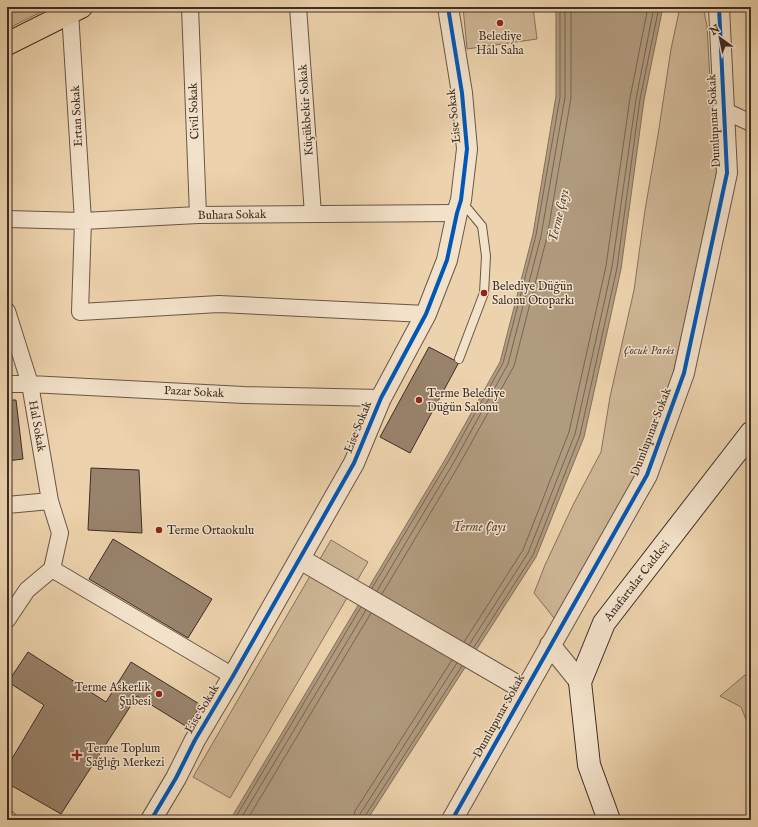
<svg xmlns="http://www.w3.org/2000/svg" width="758" height="827" font-family="'IM FELL English',serif">
<rect width="100%" height="100%" fill="#edd3ad"/>
<filter id="stains"><feTurbulence type="fractalNoise" baseFrequency=".005" numOctaves="4"/><feColorMatrix values="0 0 0 0 .2 0 0 0 0 .09 0 0 0 0 .02 0 0 0 .5 -.17"/></filter>
<radialGradient id="worn" r=".72"><stop offset=".6" stop-color="#630" stop-opacity="0"/><stop offset="1" stop-color="#630" stop-opacity=".3"/></radialGradient>
<path fill="#cfb796" stroke="#86725e" d="M24 7H51L7 29V15Z
M463 7H533L537 39 467 49Z
M680 7H703L707 26 710 80 719 149 712 210 693 290 689 303 665 409 631 498 566 633 534 593 545 565 573 505 601 452 610 397 634 290 645 210 658 135 671 49Z
M331 540 368 562 230 798 193 777Z
M745 675 751 678V732L741 707 720 696Z"/>
<path fill="#b19b7f" stroke="#836f5b" d="M556 7H663L644 100 621 269 584 437 536 557 367 820H230L446 458 500 362 533 234 556 96Z"/>
<g fill="none" stroke-linecap="round" stroke-linejoin="round">
<path stroke="#776452" stroke-width="1" d="M372 588 449 460 503 363 536 235 560 97V7
M377 591 454 462 508 364 541 236 565 97V7
M382 594 459 465 514 366 547 237 571 98V7
M464 642 523 550 569 432 606 266 630 98 648 7
M469 645 528 553 575 434 612 267 636 99 654 7
M474 647 533 555 580 435 617 268 640 99 659 7
M234 820 361 607
M240 820 366 610
M247 820 371 613
M353 820 355 811 452 660
M359 820 360 814 457 663
M364 820 365 816 462 666"/>
</g>
<path fill="#99836c" stroke="#3d2d25" d="M429 347 454 360 458 364 410 453 380 437Z
M7 400H16L23 459 7 461Z
M91 468 139 470 142 533 88 530Z
M113 539 212 599 188 638 89 579Z
M28 652 106 702 131 662 201 705 187 727 137 696 61 814 7 783V767L44 705 8 682Z"/>
<g fill="none" stroke-linecap="round" stroke-linejoin="round">
<defs>
<path id="service" d="M459 359 484 293 486 256 482 226 462 202"/>
<path id="minor" d="M190 7 198 215
M298 7 313 214
M70 12 83 221 80 312 219 304 426 314
M723 110 751 123
M7 219 83 221 198 215 457 213
M7 311 30 384 50 501 7 505
M7 384H30L244 395 381 398
M52 569 233 676
M7 620 27 590 52 569 60 533 50 501
M7 818 9 820"/>
<path id="tertiary" d="M300 559 525 690
M550 645 580 682
M151 820 176 778 195 740 233 676 354 463 381 398 426 314 447 260 457 213 461 200 467 149 462 93 448 7
M452 820 647 475 684 373 727 173 719 7"/>
<path id="secondary" d="M609 820 589 765 580 682 604 623 751 433"/>
<path id="trunk" d="M7 44 81 7"/>
</defs>
<use href="#service" stroke="#695647" stroke-width="10"/>
<use href="#minor" stroke="#695647" stroke-width="18"/>
<use href="#tertiary" stroke="#695647" stroke-width="22"/>
<use href="#secondary" stroke="#3d2d25" stroke-width="24"/>
<use href="#trunk" stroke="#3d2d25" stroke-width="24"/>
<use href="#service" stroke="#f3e2ca" stroke-width="8"/>
<use href="#minor" stroke="#f3e2ca" stroke-width="16"/>
<use href="#tertiary" stroke="#f3e2ca" stroke-width="20"/>
<use href="#secondary" stroke="#f3e2ca" stroke-width="22"/>
<use href="#trunk" stroke="#edd3ad" stroke-width="22"/>
<defs>
<path id="cycleway" d="M151 820 176 778 195 740 233 676 354 463 381 398 426 314 447 260 457 213 461 200 467 149 462 93 448 7
M452 820 647 475 684 373 727 173 719 7"/>
</defs>
<use href="#cycleway" stroke="#f3e2ca" stroke-width="6"/>
<use href="#cycleway" stroke="#0057b8" stroke-width="4"/>
</g>
<g fill="#8f2418" stroke="#f3e2ca" stroke-width="1.5">
<circle cx="500" cy="23" r="4"/>
<circle cx="484" cy="293" r="4"/>
<circle cx="419" cy="400" r="4"/>
<circle cx="159" cy="530" r="4"/>
<circle cx="159" cy="694" r="4"/>
<path d="M75 749h4v4h4v4h-4v4h-4v-4h-4v-4h4z"/>
</g>
<g text-anchor="middle" dominant-baseline="central" stroke-width="3" stroke-linejoin="round" paint-order="stroke">
<g font-size="12" fill="#3d2d25" stroke="#f3e2ca" text-anchor="start">
<text x="500" y="36" text-anchor="middle">Belediye<tspan x="500" dy="14">Halı Saha</tspan></text>
<text x="492" y="286">Belediye Düğün<tspan x="492" dy="14">Salonu Otoparkı</tspan></text>
<text x="427" y="393">Terme Belediye<tspan x="427" dy="14">Düğün Salonu</tspan></text>
<text x="167" y="530">Terme Ortaokulu</text>
<text x="151" y="687" text-anchor="end">Terme Askerlik<tspan x="151" dy="14">Şubesi</tspan></text>
<text x="86" y="748">Terme Toplum<tspan x="86" dy="14">Sağlığı Merkezi</tspan></text>
</g>
<g font-size="12" fill="#3d2d25" stroke="#f3e2ca">
<text transform="translate(306 110) rotate(-94)">Küçükbekir Sokak</text>
<text transform="translate(194 111) rotate(-92)">Civil Sokak</text>
<text transform="translate(77 116) rotate(-93)">Ertan Sokak</text>
<text transform="translate(454 116) rotate(-96)">Lise Sokak</text>
<text transform="translate(714 121) rotate(-93)">Dumlupınar Sokak</text>
<text transform="translate(232 215) rotate(-1)">Buhara Sokak</text>
<text transform="translate(194 392) rotate(3)">Pazar Sokak</text>
<text transform="translate(37 426) rotate(80)">Hal Sokak</text>
<text transform="translate(358 427) rotate(-68)">Lise Sokak</text>
<text transform="translate(651 432) rotate(-69)">Dumlupınar Sokak</text>
<text transform="translate(637 581) rotate(-52)">Anafartalar Caddesi</text>
<text transform="translate(202 709) rotate(-59)">Lise Sokak</text>
<text transform="translate(499 716) rotate(-61)">Dumlupınar Sokak</text>
</g>
<g font-size="12" font-style="italic" fill="#5a493c" stroke="#f3e2ca">
<text x="649" y="350">Çocuk Parkı</text>
</g>
<g font-size="13" font-style="italic" fill="#5a483c" stroke="#f3e2ca">
<text transform="translate(559 216) rotate(-77)">Terme Çayı</text>
<text x="479" y="527">Terme Çayı</text>
</g>
</g>
<rect width="758" height="827" fill="none" stroke="#edd3ad" stroke-width="24"/>
<rect x="8" y="8" width="742" height="811" fill="none" stroke="#3d2d25" stroke-width="2"/>
<rect x="12" y="12" width="734" height="803" fill="none" stroke="#3d2d25"/>
<g transform="translate(720 38) rotate(327)" stroke="#f3e2ca" stroke-width="3" paint-order="stroke">
<path d="M0-3L7 15L0 10L-7 15Z" fill="#3d2d25"/>
<text y="-6" font-size="11" font-weight="bold" text-anchor="middle" fill="#3d2d25">N</text>
</g>
<rect width="100%" height="100%" filter="url(#stains)"/>
<rect width="100%" height="100%" fill="url(#worn)"/>
</svg>
